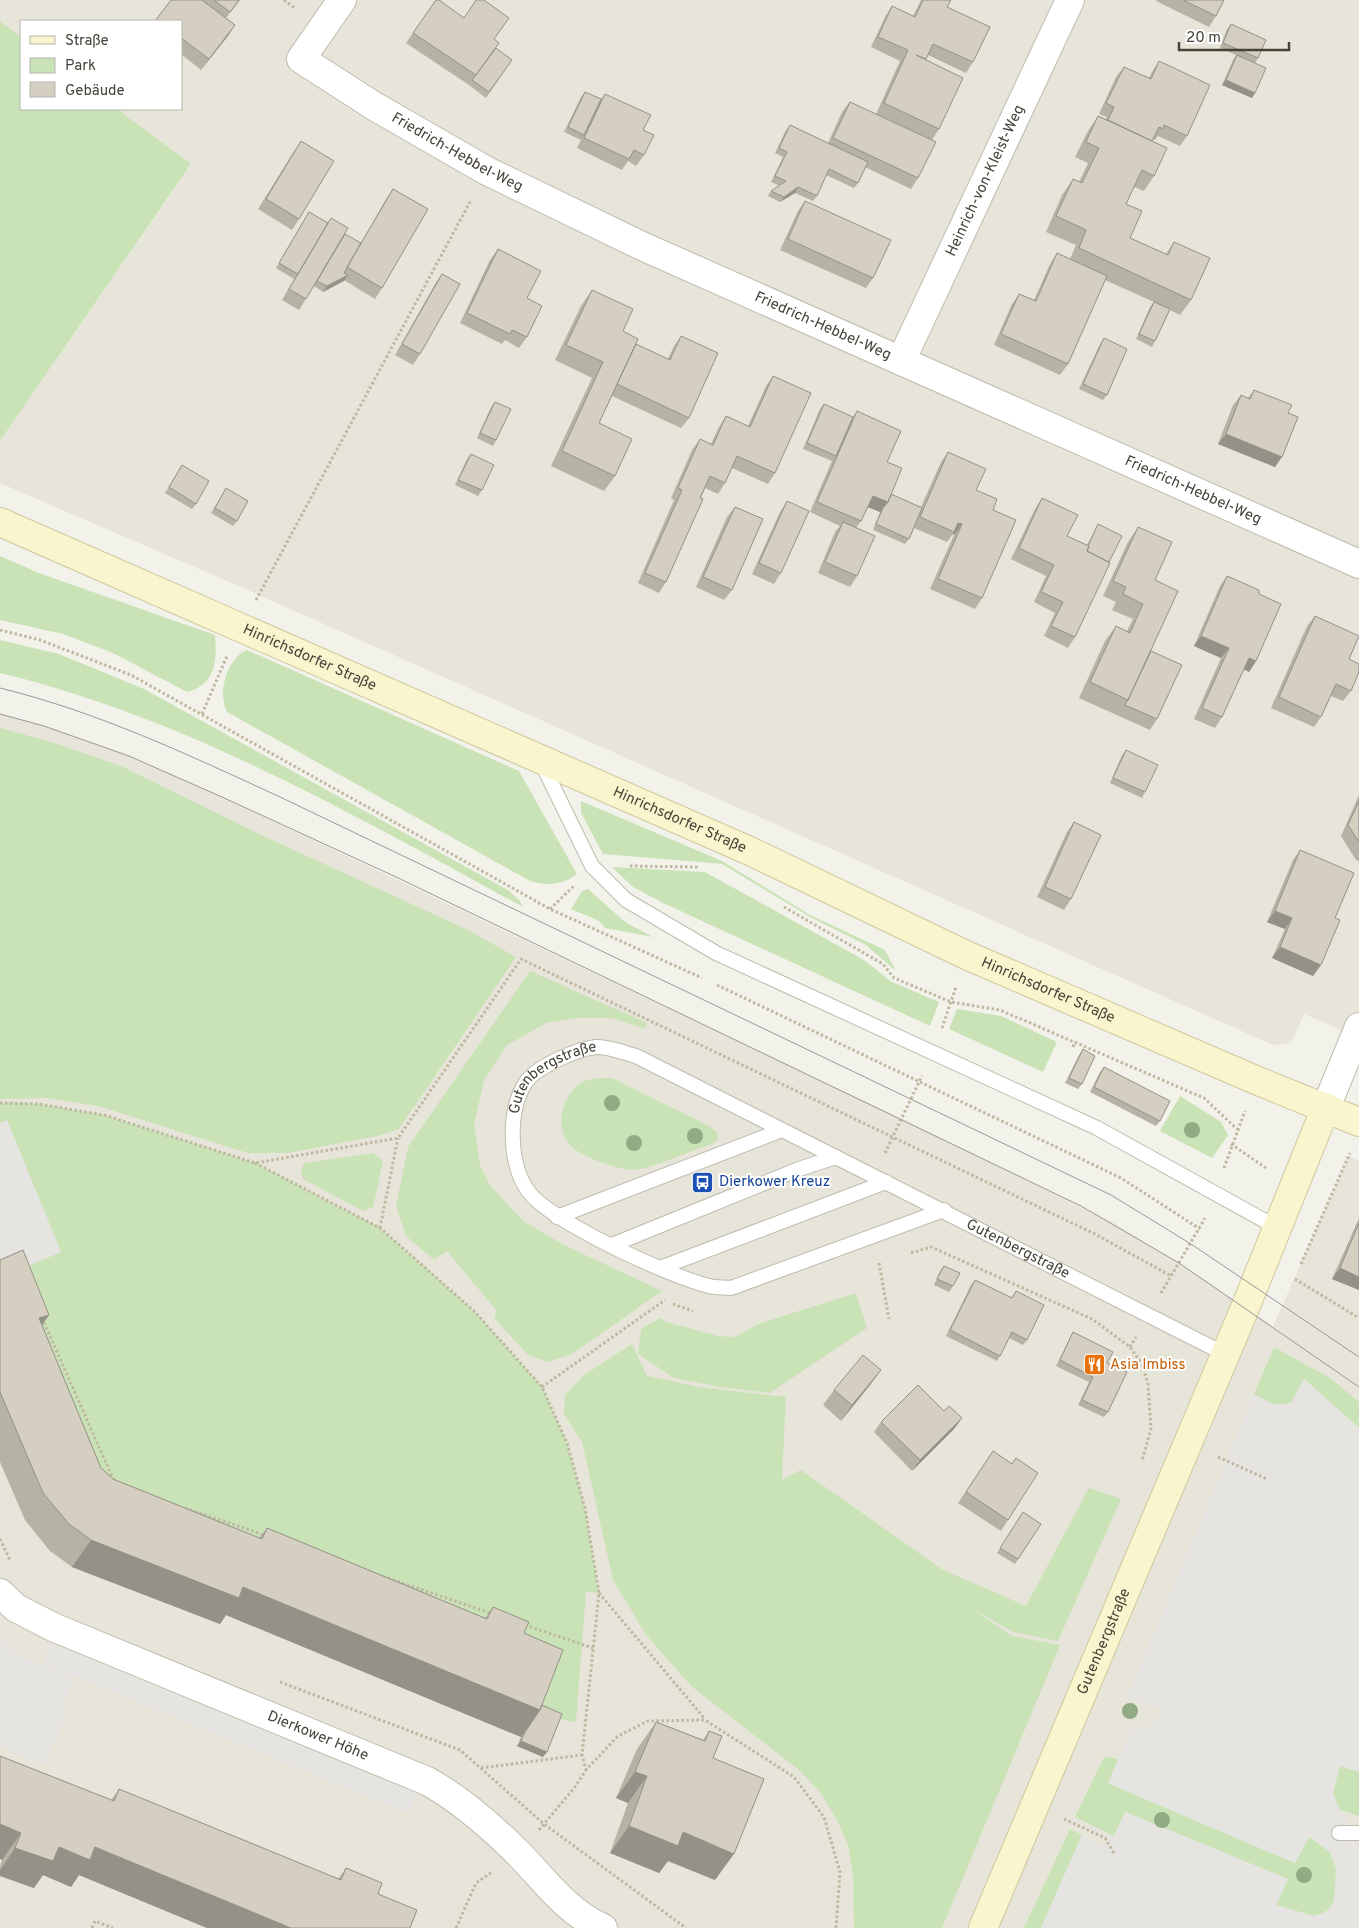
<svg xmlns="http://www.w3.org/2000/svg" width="1359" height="1928" font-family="Overpass,sans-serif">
<rect width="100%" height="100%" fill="#f3f2ea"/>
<path fill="#e7e4d9" d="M0 0H1359V1038L1304 1014 1291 1043 1273 1045 243 588 0 483V441L191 165 117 109H181V21H21V37L0 21Z
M0 714 44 726 129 756 222 797 900 1118 1110 1221 1179 1263 1273 1326 1349 1156 1359 1161V1928H0Z"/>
<path fill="#c9e3b7" d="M0 21 21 37V109H117L191 164 0 441Z
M0 556 39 573 215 635C217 661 216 684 187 692L113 653 63 634 0 620Z
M0 640 59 654 144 689 508 890 519 900 523 907C355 816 187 718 0 673Z
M247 650 519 771 577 874C562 885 548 886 530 881L227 712C217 693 227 658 247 650Z
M0 728 55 743 123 767 259 834 468 930 516 957 399 1129 382 1135 288 1153H248L98 1106 46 1098 0 1099Z
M581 801 722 861 810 915 885 950 896 971 866 945 810 917 722 864 603 854 581 813Z
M612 867 705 872 864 960 892 982 939 1002 930 1026 663 903 633 887Z
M588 889 625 922 653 937 605 928 599 921 571 909 582 891Z
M530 971 647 1023 645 1029 612 1018H576L546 1023 506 1046 484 1080 474 1124 480 1165 490 1185 523 1221 564 1245 662 1291 572 1354 548 1362 528 1355 494 1318 497 1311 447 1251 434 1260 406 1236 396 1206 408 1147Z
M957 1009 1001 1016 1057 1042 1043 1072 949 1029Z
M597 1078H612L709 1126 717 1132 718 1139 712 1144C695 1149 650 1169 635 1170 618 1170 575 1156 566 1140 556 1121 563 1097 579 1084 583 1081 591 1079 597 1078Z
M1180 1096 1221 1122 1228 1135 1212 1158 1160 1131Z
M9 1102 38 1104 104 1115 255 1163 380 1228 474 1311 542 1387 567 1443 585 1508 599 1593 586 1592 576 1722 559 1719 94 1506 8 1274 61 1252 7 1121 0 1123V1103Z
M373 1153 383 1161 373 1207 363 1211 303 1179 301 1169 305 1163Z
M856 1293 867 1328 770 1393 720 1387 674 1378 638 1354 641 1329 660 1318 666 1322 718 1336 734 1337 761 1323Z
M632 1344 647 1376 699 1387 786 1397 782 1480 784 1481 783 1479 801 1470 943 1570 1026 1606 1089 1488 1121 1499 1058 1641 1013 1632 971 1608 1012 1636 1060 1645 942 1928H854L853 1876 848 1845 837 1820 820 1792 799 1770 691 1686 647 1636 613 1580 582 1442 564 1414 565 1395 584 1375Z
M1274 1347 1330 1378 1359 1402V1428L1304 1379 1291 1403 1274 1405 1254 1394Z
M1104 1757 1118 1759 1108 1783 1295 1863 1309 1837C1316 1841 1326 1846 1330 1853 1341 1872 1342 1910 1316 1916 1306 1918 1286 1908 1276 1905L1288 1879 1125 1812 1114 1836 1075 1817Z
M1340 1766 1359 1772V1816L1340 1810 1332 1793Z
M1070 1829 1082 1835 1041 1928H1024Z"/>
<path fill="#e6e4e1" d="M7 1120 61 1252 8 1274 0 1258V1123Z
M1304 1379 1359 1428V1772L1340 1766 1333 1793 1340 1810 1356 1833 1359 1864V1928H1041L1082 1835 1106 1847 1114 1836 1125 1812 1288 1879 1276 1905 1314 1916 1326 1912 1334 1902 1336 1869 1330 1852 1309 1837 1295 1863 1108 1783 1132 1728 1145 1730 1157 1721 1160 1710 1127 1697 1254 1394 1274 1405 1291 1403Z
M0 1640 13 1651 29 1659 74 1679 64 1703 66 1715 45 1766 0 1746Z
M51 1643 417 1793 409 1814 42 1663Z"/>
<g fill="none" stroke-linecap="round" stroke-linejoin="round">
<defs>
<g id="lane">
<path d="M541 762 592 866 626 900 716 953 1097 1128 1276 1227"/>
<path id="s1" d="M944 1210 731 1288C724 1287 716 1288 709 1286 671 1277 549 1221 528 1191 509 1164 507 1111 526 1082 536 1067 577 1049 596 1047 607 1046 625 1053 636 1056L1225 1354"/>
<path d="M557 1217 782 1130"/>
<path d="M612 1245 799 1169 836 1157"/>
<path d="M660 1268 886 1182"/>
<path d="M1339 1833H1359"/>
</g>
<g id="street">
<path id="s2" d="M342 0 301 59 374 106 487 171 642 246 1359 564"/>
<path id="s3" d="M901 361 1070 0"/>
<path d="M1326 1107 1359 1027"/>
<path id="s4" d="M0 1593 16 1608 53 1627 427 1781C462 1800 492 1827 520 1855 546 1882 568 1913 603 1928"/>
</g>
<g id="secondary">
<path id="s5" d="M0 522 752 852 966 955 1258 1081 1359 1122"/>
<path id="s6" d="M983 1928 1245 1308 1326 1107"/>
</g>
</defs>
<use href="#lane" stroke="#bebbae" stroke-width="16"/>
<use href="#street" stroke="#bebbae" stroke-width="30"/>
<use href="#secondary" stroke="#cec89e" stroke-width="30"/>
<path stroke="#beb8a0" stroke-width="3" stroke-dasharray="2.5 2.5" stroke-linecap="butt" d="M284 0 296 9
M256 600 471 200
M0 630 40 640 131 675 550 909 702 978
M202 714 227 656
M630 866 699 867
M784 907 883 964 894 978 951 1002 1000 1010 1204 1098 1237 1129
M550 909 575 885
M717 985 1121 1178 1200 1229
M942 1028 956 987
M1073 1047 1075 1042
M0 1103 38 1104 104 1115 255 1163 398 1138 521 959 1095 1234 1171 1276
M1231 1144 1266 1168
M885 1153 922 1076
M255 1163 380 1228 474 1311 542 1387 567 1443 585 1508 599 1593 582 1755 586 1770
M1224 1168 1245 1111
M380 1228 398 1138
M911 1253 931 1247 1092 1319 1130 1347 1142 1364 1148 1384 1151 1429 1142 1461
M879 1263 889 1319
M1301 1264 1350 1153
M1295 1279 1359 1318
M1161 1293 1205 1218
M673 1304 693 1311
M42 1318 114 1481
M1130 1347 1136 1337
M542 1387 665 1300
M1218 1457 1267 1479
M185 1508 264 1535
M0 1539 10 1560
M388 1578 493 1614
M599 1593 705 1719
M525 1625 593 1648
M280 1682 460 1750 544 1824 686 1928
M481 1768 582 1755
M1064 1819 1105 1838 1115 1855
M539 1830 575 1787 586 1770 618 1736 648 1721 705 1720 794 1777 824 1817 840 1872 836 1928
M92 1928 95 1921 113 1928
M456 1928 476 1883 492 1872"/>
<use href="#lane" stroke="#fff" stroke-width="14"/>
<use href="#street" stroke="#fff" stroke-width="28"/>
<use href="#secondary" stroke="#f9f5ce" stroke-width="28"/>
<path stroke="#989898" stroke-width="1" d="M0 688C98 712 189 755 280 797L1111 1195 1191 1244 1359 1357
M0 714 44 726 129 756 222 797 394 876 1081 1206 1179 1263 1359 1387"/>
</g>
<g fill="#91ac85">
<circle cx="612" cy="1103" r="8"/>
<circle cx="1192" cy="1130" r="8"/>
<circle cx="695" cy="1136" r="8"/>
<circle cx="634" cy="1143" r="8"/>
<circle cx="1130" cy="1711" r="8"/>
<circle cx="1162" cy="1820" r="8"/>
<circle cx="1304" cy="1875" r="8"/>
</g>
<path fill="#b6b2a6" d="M171 0H240L226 18 235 25 201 70 181 54V21Z
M436 0 494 39 496 48 512 60 486 98 469 85 406 43Z
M921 0H951L947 7 973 62 966 73 928 55 926 60 939 129 932 140 876 114 900 61 871 47 885 17 892 6 913 16Z
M1156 0H1224L1216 16 1209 27 1156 1Z
M1231 24 1258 58 1255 63 1252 98 1222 85 1233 60 1236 55 1220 48 1227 29Z
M1159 61 1187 136 1180 146 1158 136 1155 140 1153 139 1152 141 1154 176 1144 191 1134 187 1126 204 1130 238 1166 254 1174 242 1191 300 1180 315 1170 310 1155 341 1152 347 1136 339 1150 307 1154 302 1105 280 1068 364 1060 375 994 345 1012 304 1019 294 1034 300 1050 264 1057 253 1070 259 1076 245 1046 232 1062 195 1073 179 1079 182 1088 163 1075 157 1088 131 1098 116 1106 119 1107 117 1099 114 1116 77 1124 67 1149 78 1152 72Z
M585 92 601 99 605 94 643 130 644 155 636 166 628 161 622 170 577 148 581 140 564 132 581 97Z
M850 102 918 178 911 189 865 167 858 183 854 188 826 175 817 196 813 201 795 193 780 202 768 196 771 191 780 186 771 182 783 157 775 153 786 130 790 125 828 143 842 112Z
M301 141 299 219 292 230 258 209 294 151Z
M393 189 382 288 375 299 344 280 323 292 314 286 299 310 282 300 294 279 276 268 309 212 328 223 331 218 345 234 361 243 386 199Z
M805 201 873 278 866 288 780 250 798 211Z
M498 249 527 298V337L519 348 505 340 502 344 460 323 490 260Z
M442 274 420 354 413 365 395 355 435 284Z
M592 290 623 331 636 344 668 359 674 346 681 336 689 418 681 428 612 396 599 423 615 476 604 491 551 466 592 378 555 360 581 306Z
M1104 338 1107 395 1103 400 1079 389 1100 344Z
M773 376 775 473 768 484 732 468 725 483 718 494 705 488 666 582 659 593 638 583 674 500 671 498 692 450 700 439 711 444 719 427 726 416 748 426 766 386Z
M1254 390 1288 413 1275 467 1218 444 1233 405 1241 395 1248 398Z
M495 402 496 440 493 446 477 438 491 407Z
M824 404 853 417 857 411 887 462 891 494 921 507 941 462 948 452 976 490 993 510 982 598 975 609 930 589 954 535 953 534 947 542 914 528 909 539 905 544 873 530 880 512 868 507 861 521 856 528 857 576 850 587 818 573 835 532 840 526 810 512 832 461 803 449 820 409Z
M471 454 482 490 478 496 455 485 467 459Z
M182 465 196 504 192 509 165 493Z
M226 488 237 521 233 526 211 513Z
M1042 498 1067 536 1087 545 1095 530 1098 524 1109 562 1075 637 1068 648 1044 636 1055 613 1034 602 1046 576 1011 559 1035 509Z
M787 501 781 573 774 584 752 574 780 512Z
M735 507 732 590 724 600 696 587 727 517Z
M1138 527 1155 580 1151 651 1157 719 1150 730 1079 698 1105 641 1116 626 1127 631 1133 619 1112 610 1116 602 1103 596 1128 542Z
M1227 576 1259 594 1256 661 1249 672 1244 669 1222 717 1215 728 1194 719 1221 658 1194 646 1220 586Z
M1315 616 1349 659 1351 691 1343 701 1331 696 1321 717 1314 727 1271 708 1307 626Z
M1126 750 1145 792 1142 798 1110 783 1122 755Z
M1359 795V861L1356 860 1341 836Z
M1074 822 1071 899 1064 910 1037 897 1067 832Z
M1300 850 1335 918 1313 976 1272 958 1285 929 1267 922 1293 860Z
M1083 1049 1082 1084 1078 1089 1065 1083 1079 1055Z
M1104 1067 1160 1121 1156 1126 1090 1092 1100 1072Z
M1359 1218V1290L1332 1279Z
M0 1260 49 1315 42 1325 101 1468 113 1479 259 1538 267 1528 485 1618 493 1607 524 1633 542 1705 543 1757 517 1746 521 1737 226 1615 220 1624 72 1567 50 1551 25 1520 0 1462Z
M944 1266 953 1286 949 1292 934 1285 940 1271Z
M975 1280 1011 1298 1016 1291 1027 1340 1023 1345 1009 1338 1000 1356 997 1361 946 1336 971 1285Z
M1073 1332 1108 1412 1104 1417 1078 1405 1089 1382 1056 1366Z
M881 1370 870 1385 841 1421 823 1405 834 1390Z
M944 1411 962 1418 954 1429 912 1471 874 1432 881 1422Z
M993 1451 1012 1464 1016 1458 1008 1520 1001 1531 958 1503Z
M1023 1512 1041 1524 1015 1564 997 1553Z
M656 1722 703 1740 709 1731 713 1758 715 1880 668 1861 659 1873 610 1853 628 1803 616 1798 637 1749Z
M0 1756 111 1800 119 1789 338 1879 346 1868 378 1894 410 1928H207L79 1875 71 1887 43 1875 34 1888 0 1876V1866L2 1860Z"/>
<path fill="#949187" d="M235 25 228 36 201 70 209 59Z
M1226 80 1255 93 1252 98 1222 85Z
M798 187 795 193 780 202 784 197Z
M348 275 344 281 323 292 327 286Z
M1226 434 1282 457 1275 467 1218 444Z
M873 496 888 502 880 512 865 506Z
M958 523 962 524 954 535 953 534Z
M1201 636 1229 648 1221 658 1194 646Z
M1249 658 1256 661 1249 672 1241 668Z
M1275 911 1292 918 1285 929 1267 922Z
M1280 947 1321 965 1313 976 1272 958Z
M1340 1268 1359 1277V1290L1332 1279Z
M49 1315 30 1342 39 1318Z
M881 1370 870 1385 841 1421 852 1405Z
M962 1418 954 1429 912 1471 920 1460Z
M91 1540 243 1587 540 1710 521 1737 226 1615 220 1624 72 1567Z
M521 1741 547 1752 543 1757 517 1746Z
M635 1772 647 1776 628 1803 616 1798Z
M0 1824 21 1833 2 1860 0 1859Z
M629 1826 683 1832 734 1854 715 1880 668 1861 659 1873 610 1853Z
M95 1847 291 1928H207L79 1875 71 1887 43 1875 34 1888 0 1876V1870L15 1848Z"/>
<path fill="#d4cfc1" stroke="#949187" d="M171 0H202L235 25 209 59 181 38V21H155Z
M214 0H239L230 12Z
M436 0H439L464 18 476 0H484L509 18 494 39 499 43 476 75 413 33Z
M923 0H951L947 7 990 27 973 62 933 44 926 59 916 55 963 78 939 129 884 103 908 50 878 37 892 6 915 17Z
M1183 0H1224L1216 16Z
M1231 24 1266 40 1258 58 1223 43Z
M496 48 512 60 489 92 472 80Z
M1237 55 1266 68 1255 93 1226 80Z
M1159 61 1210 85 1187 136 1164 125 1163 129 1159 127 1152 141 1108 120 1114 107 1106 103 1124 67 1151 79Z
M585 92 601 99 584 135 568 127Z
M605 94 651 115 643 130 654 135 644 155 634 150 629 159 584 138Z
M850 102 936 142 918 178 833 138Z
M1098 116 1167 148 1154 176 1142 170 1126 204 1142 211 1130 238 1168 255 1174 242 1210 258 1191 300 1079 248 1086 230 1056 216 1073 179 1082 183 1099 148 1086 142Z
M790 125 868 162 858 183 829 169 817 196 798 187 784 197 771 191 786 181 775 176 787 152 779 148Z
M301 141 334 161 299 219 266 199Z
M393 189 428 209 382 288 347 267Z
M805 201 891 240 873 278 788 239Z
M309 212 328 223 298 274 279 263Z
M331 218 348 228 306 299 289 289Z
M345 234 361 243 344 273 348 275 327 286 317 281Z
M498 249 541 271 527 298 542 306 527 337 512 330 510 334 467 313Z
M1057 253 1107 276 1068 364 1001 334 1019 294 1036 301Z
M442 274 460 284 420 354 402 344Z
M592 290 633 309 623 331 638 339 599 423 632 439 615 476 562 451 603 362 566 345Z
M1154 302 1170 309 1155 341 1139 334Z
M681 336 718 353 689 418 617 384 636 344 670 360Z
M1104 338 1127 349 1107 395 1083 384Z
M773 376 811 393 775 473 737 456 725 483 710 476 700 498 703 499 666 582 645 573 682 490 678 488 700 439 713 445 726 416 750 427Z
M1254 390 1292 405 1288 413 1298 417 1282 457 1226 434 1241 395 1250 399Z
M495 402 511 409 496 440 480 433Z
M824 404 853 417 836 456 807 443Z
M857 411 901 431 887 462 902 468 888 502 873 496 861 521 817 502Z
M948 452 986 469 976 490 997 499 993 510 1016 520 982 598 938 579 962 524 958 523 954 532 920 517Z
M471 454 494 465 482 490 458 480Z
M182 465 209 481 196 504 169 487Z
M226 488 248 501 237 521 215 508Z
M891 494 922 508 909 539 876 524 883 508 888 502Z
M1042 498 1078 515 1067 536 1089 546 1087 551 1110 563 1075 637 1051 626 1063 602 1041 592 1054 565 1019 548Z
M787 501 809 511 781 573 759 563Z
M735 507 763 519 732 590 703 577Z
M843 522 875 536 857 576 825 562Z
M1098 524 1122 536 1109 562 1087 551 1089 546H1088Z
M1138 527 1172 542 1155 580 1178 591 1128 700 1090 682 1116 626 1130 633 1143 604 1123 594 1126 587 1113 581Z
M1227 576 1259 590V594L1281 604 1256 661 1249 658 1222 717 1202 708 1229 648 1201 636Z
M1315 616 1359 636 1349 659 1359 664V672L1351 691 1336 684 1321 717 1279 697Z
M1151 651 1182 665 1157 719 1125 705 1128 700Z
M1126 750 1158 765 1145 792 1113 778Z
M1359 801V842L1348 825Z
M1074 822 1101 835 1071 899 1045 887Z
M1300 850 1354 873 1335 918 1340 920 1321 965 1280 947 1292 918 1275 911Z
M1083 1049 1095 1056 1082 1084 1069 1078Z
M1104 1067 1170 1101 1160 1121 1094 1087Z
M1359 1223V1277L1340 1268Z
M23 1250 49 1315 39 1318 101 1468 113 1479 262 1539 267 1528 487 1619 493 1607 529 1622 524 1633 563 1650 540 1710 243 1587 239 1598 91 1540 69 1524 43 1493 0 1392V1260Z
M944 1266 960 1273 953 1286 937 1279Z
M975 1280 1012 1298 1016 1291 1044 1305 1027 1340 1012 1332 1000 1356 950 1330Z
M1073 1332 1113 1352 1107 1363 1127 1372 1108 1412 1082 1400 1093 1377 1060 1360Z
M863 1355 881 1370 852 1405 834 1390Z
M918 1385 944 1411 949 1406 962 1418 920 1460 881 1422Z
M993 1451 1012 1464 1016 1458 1038 1473 1008 1520 966 1492Z
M1023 1512 1041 1524 1018 1559 1000 1548Z
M542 1705 562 1714 547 1752 521 1741 525 1732 540 1710Z
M656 1722 705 1741 709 1731 722 1736 713 1758 764 1779 734 1854 683 1832 678 1846 629 1826 647 1776 635 1772Z
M0 1756 114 1801 119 1789 341 1880 346 1868 382 1883 378 1894 417 1910 410 1928H291L95 1847 90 1860 59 1847 53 1861 15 1848 21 1833 0 1824Z"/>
<defs>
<symbol id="bus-square" viewBox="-11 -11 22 22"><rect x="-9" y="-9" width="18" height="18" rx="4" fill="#1a4fb4" stroke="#fff"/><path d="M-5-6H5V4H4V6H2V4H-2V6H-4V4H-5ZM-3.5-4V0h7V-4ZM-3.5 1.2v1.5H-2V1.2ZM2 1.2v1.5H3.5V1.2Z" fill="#fff"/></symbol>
<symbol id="restaurant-square" viewBox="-11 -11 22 22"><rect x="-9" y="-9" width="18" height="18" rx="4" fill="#e8710a" stroke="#fff"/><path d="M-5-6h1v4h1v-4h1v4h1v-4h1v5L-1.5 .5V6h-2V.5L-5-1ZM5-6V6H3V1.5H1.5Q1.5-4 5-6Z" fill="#fff"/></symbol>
</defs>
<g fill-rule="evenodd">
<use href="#bus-square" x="690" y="1170" width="25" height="25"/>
<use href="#restaurant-square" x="1082" y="1352" width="25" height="25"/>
</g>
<g text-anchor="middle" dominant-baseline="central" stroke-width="4" stroke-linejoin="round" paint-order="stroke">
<g font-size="15" fill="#474339" stroke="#fff">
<text stroke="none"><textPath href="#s2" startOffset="254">Friedrich-Hebbel-Weg</textPath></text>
<text stroke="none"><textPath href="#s3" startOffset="199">Heinrich-von-Kleist-Weg</textPath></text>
<text stroke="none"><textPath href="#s2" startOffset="659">Friedrich-Hebbel-Weg</textPath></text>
<text stroke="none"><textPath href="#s2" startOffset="1064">Friedrich-Hebbel-Weg</textPath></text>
<text stroke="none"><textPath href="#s5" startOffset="338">Hinrichsdorfer Straße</textPath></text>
<text stroke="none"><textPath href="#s5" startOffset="742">Hinrichsdorfer Straße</textPath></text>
<text stroke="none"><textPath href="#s5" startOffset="1148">Hinrichsdorfer Straße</textPath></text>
<text stroke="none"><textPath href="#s1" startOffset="592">Gutenbergstraße</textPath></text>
<text stroke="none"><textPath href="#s1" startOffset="1118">Gutenbergstraße</textPath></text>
<text stroke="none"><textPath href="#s6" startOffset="311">Gutenbergstraße</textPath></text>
<text stroke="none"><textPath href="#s4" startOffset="350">Dierkower Höhe</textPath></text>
</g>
<g font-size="15" fill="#164399" stroke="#fff" text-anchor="start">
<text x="719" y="1182">Dierkower Kreuz</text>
</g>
<g font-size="15" fill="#c56008" stroke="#fff" text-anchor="start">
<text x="1110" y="1365">Asia Imbiss</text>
</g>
</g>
<rect x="20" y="20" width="162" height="90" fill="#ffffff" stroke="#b5b4b0"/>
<rect x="30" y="36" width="25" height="8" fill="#f9f5ce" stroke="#b5b4b0"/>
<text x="65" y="45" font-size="15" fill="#474339">Straße</text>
<rect x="30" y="58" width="25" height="15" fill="#c9e3b7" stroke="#b5b4b0"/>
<text x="65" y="70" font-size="15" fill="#474339">Park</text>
<rect x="30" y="82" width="25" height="15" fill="#d4cfc1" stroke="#b5b4b0"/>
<text x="65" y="95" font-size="15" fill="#474339">Gebäude</text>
<path d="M1179 42v8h110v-8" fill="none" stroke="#474339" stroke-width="2.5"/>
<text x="1186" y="42" font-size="15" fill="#474339" stroke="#ffffff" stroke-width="4" paint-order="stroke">20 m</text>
</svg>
